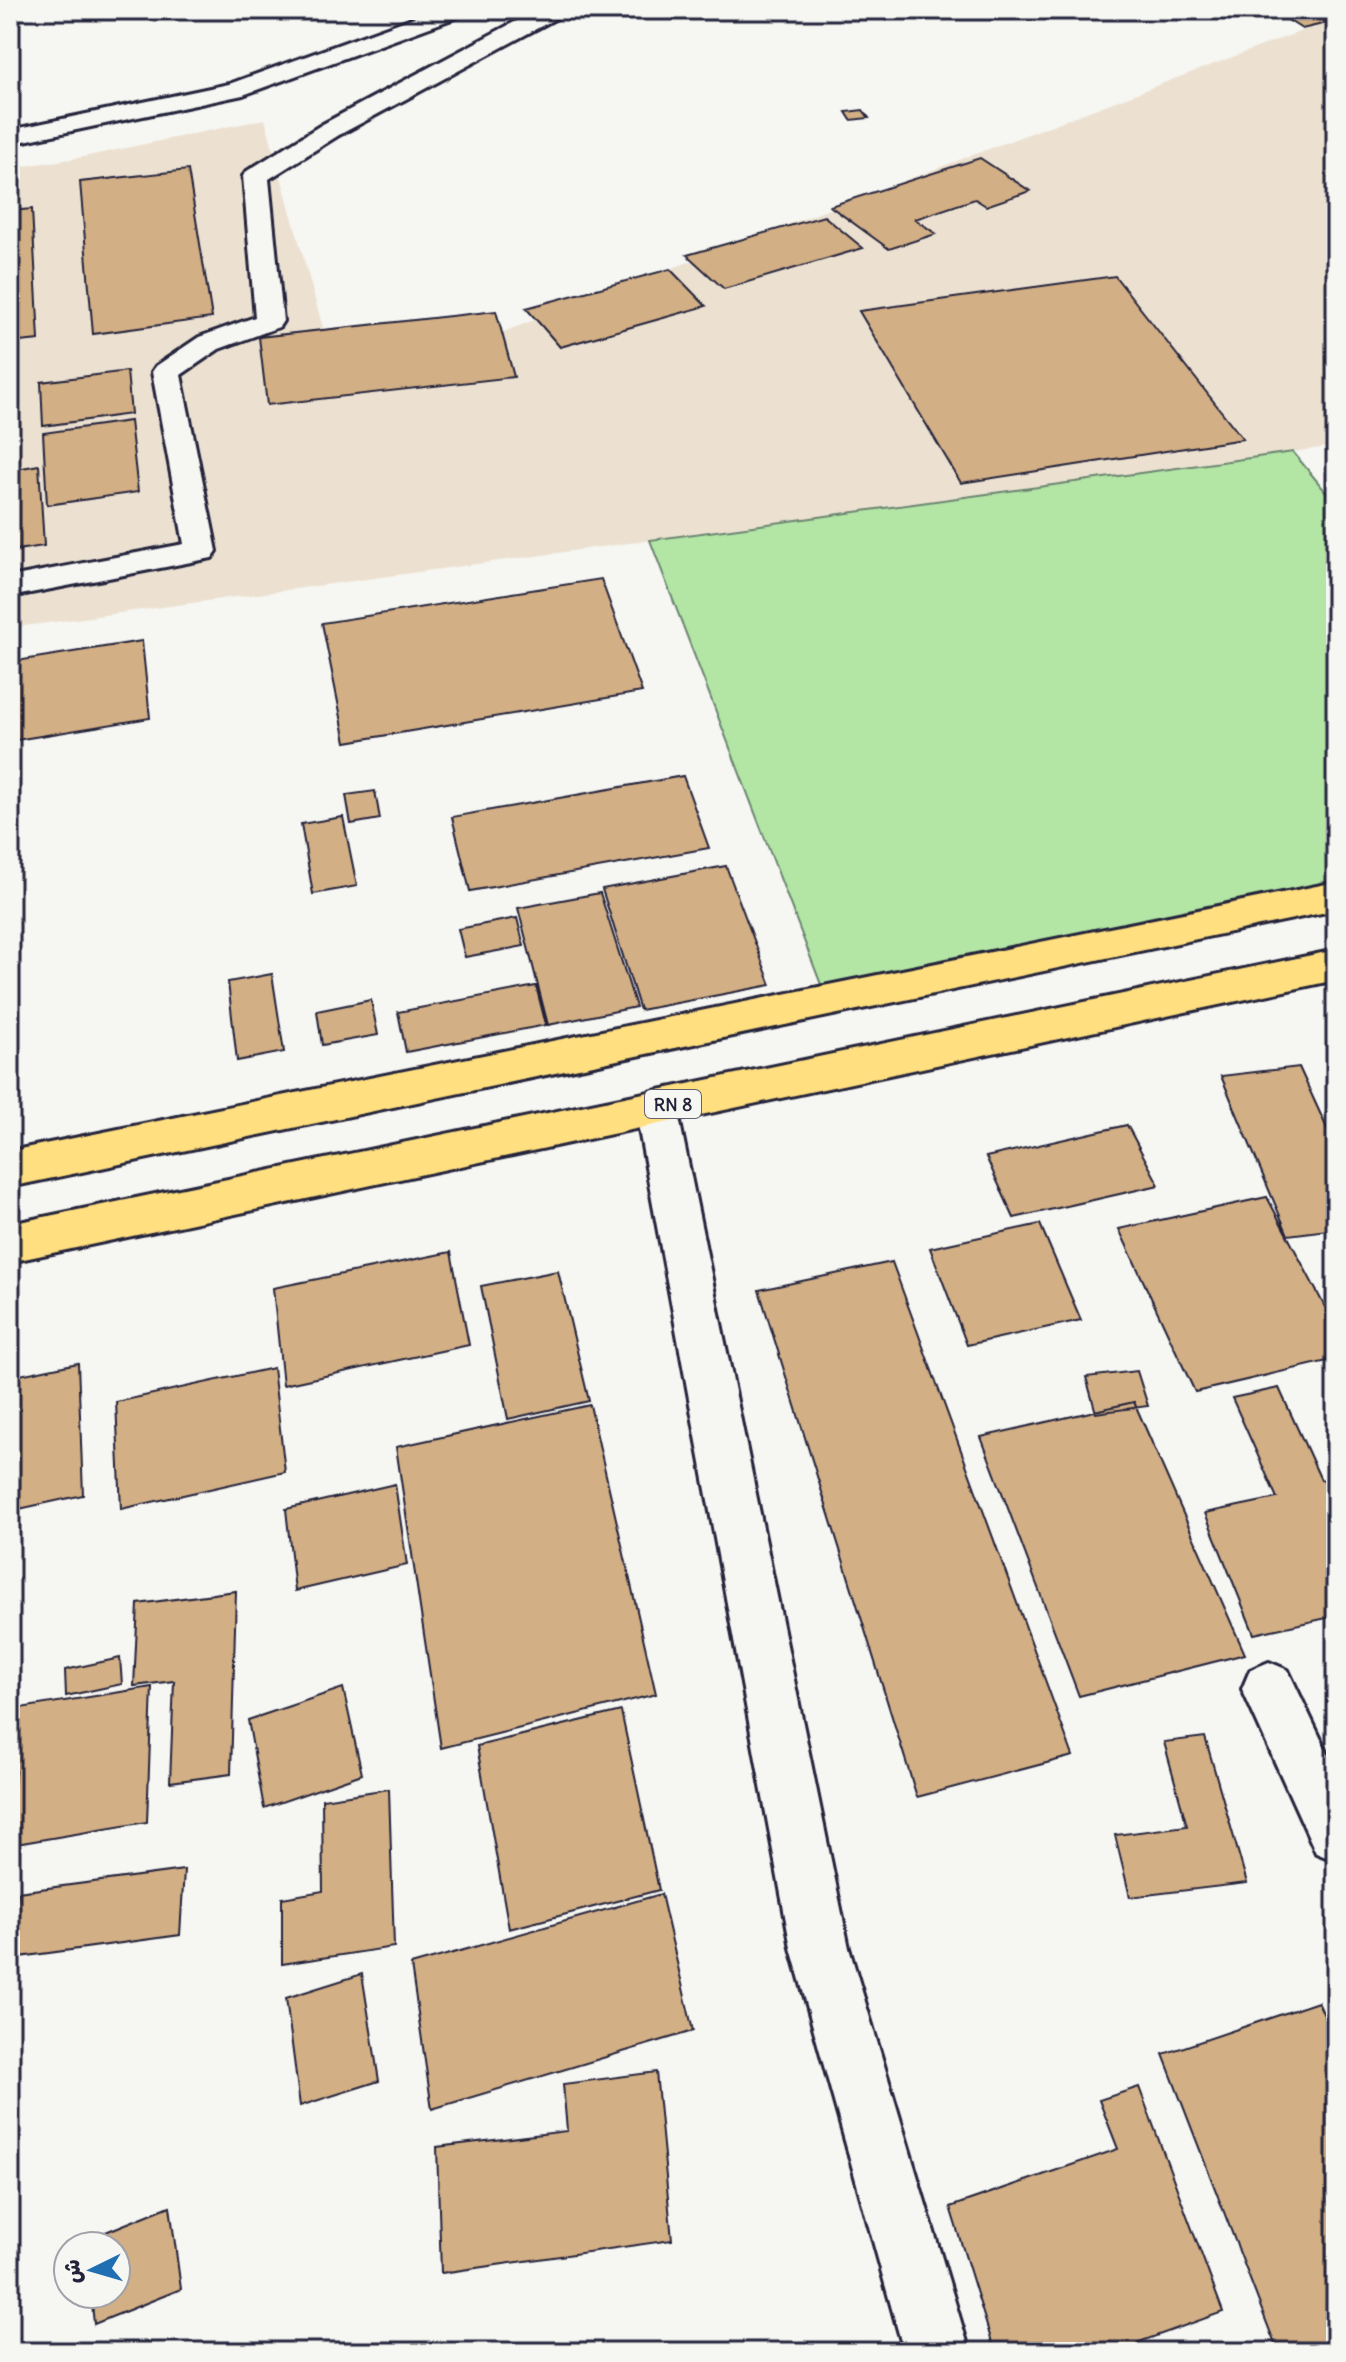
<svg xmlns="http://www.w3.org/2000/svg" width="1346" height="2362" font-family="Delius,'Playpen Sans Arabic',sans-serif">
<rect width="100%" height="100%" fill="#f6f6f2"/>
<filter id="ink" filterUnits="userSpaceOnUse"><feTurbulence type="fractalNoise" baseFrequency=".0125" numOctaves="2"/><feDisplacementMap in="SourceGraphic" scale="16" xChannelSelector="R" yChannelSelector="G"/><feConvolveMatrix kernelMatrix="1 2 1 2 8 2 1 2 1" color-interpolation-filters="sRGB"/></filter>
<g filter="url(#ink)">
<path fill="#ece1d1" d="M1336 18V446L10 628V168L78 158 265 119 341 393Z"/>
<path fill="#b3e5a5" stroke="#6a8470" stroke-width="2" d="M1293 452 1336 504V896L827 1000 650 540Z"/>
<path fill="#d3af85" stroke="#22223b" stroke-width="2" d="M1272 10H1305L1327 23 1302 29Z
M863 110 869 118 851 120 846 112Z
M980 158 1030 191 986 206 975 199 915 219 936 234 889 249 830 206Z
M188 170 212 318 93 334 80 182Z
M32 209 39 340 10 343V211Z
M824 216 863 248 724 289 687 255Z
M670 269 706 306 560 347 526 308Z
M1115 276 1243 439 961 483 859 311Z
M496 311 514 377 267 405 259 337Z
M127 371 131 414 43 426 41 382Z
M130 421 138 492 47 505 43 433Z
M39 465 44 546 10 551V470Z
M601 579 642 692 346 742 322 623Z
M142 641 150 718 10 741V662Z
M683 776 709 848 470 891 452 817Z
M375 791 380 819 351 824 346 795Z
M343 817 357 886 313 894 301 824Z
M726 866 771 985 640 1010 602 889Z
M600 893 636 1007 548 1025 518 908Z
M517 918 524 946 465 957 458 929Z
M272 974 284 1052 237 1061 228 982Z
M536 986 546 1025 406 1052 398 1012Z
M371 1000 378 1035 322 1045 317 1011Z
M1299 1067 1336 1148V1229L1288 1235 1221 1076Z
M1127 1125 1159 1185 1014 1218 986 1157Z
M1267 1197 1336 1328V1359L1195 1392 1119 1229Z
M1040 1224 1081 1320 967 1345 930 1248Z
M451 1252 469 1345 283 1385 273 1288Z
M892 1262 1073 1756 917 1797 759 1290Z
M558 1271 589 1401 508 1419 481 1286Z
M78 1363 83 1495 10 1511V1377Z
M273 1368 285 1472 121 1509 116 1402Z
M1137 1371 1148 1406 1096 1413 1086 1377Z
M1279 1388 1321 1480 1336 1477V1616L1254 1634 1205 1513 1277 1498 1232 1398Z
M1134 1402 1245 1654 1079 1696 981 1437Z
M590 1405 656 1694 441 1748 396 1447Z
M395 1484 407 1565 295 1591 286 1509Z
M236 1591 231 1774 170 1782 174 1681 134 1686 138 1604Z
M120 1658 122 1684 66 1696 65 1670Z
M152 1687 147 1822 10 1845 20 1708Z
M343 1688 362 1774 264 1808 248 1720Z
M621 1711 659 1890 509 1929 477 1746Z
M1205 1737 1247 1883 1130 1897 1115 1835 1187 1826 1164 1742Z
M389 1789 394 1947 282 1964V1898L323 1891 322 1799Z
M184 1870 180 1935 12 1958 18 1892Z
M661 1894 693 2031 432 2109 411 1965Z
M362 1974 379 2081 300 2106 286 1998Z
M1318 2002 1336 2042V2352H1278L1163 2054Z
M656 2072 672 2240 441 2273 437 2147 567 2131 563 2084Z
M1139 2087 1223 2312 1139 2342 1143 2352H995L950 2207 1118 2149 1099 2100Z
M170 2206 181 2289 94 2324 91 2294H116V2246H87L86 2240Z"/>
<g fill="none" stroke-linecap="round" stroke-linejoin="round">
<defs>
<path id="minor" d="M434 10H466L463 15 243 95 10 144V130L229 84Z
M537 10H565L562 15 339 135 269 179 283 321 279 327 219 349 181 375 217 551 212 558 10 597V577L184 544 152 372 156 366 199 337 255 317 243 176 247 171 321 125Z
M656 1091 671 1096 677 1108 849 1948 970 2352H904L791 1948 635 1108 641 1096Z
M1269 1662 1288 1670 1336 1771V1861L1316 1853 1242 1689 1250 1670Z"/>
<path id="major" d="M1336 882V910L10 1187V1151Z
M1336 950V980L10 1262V1224Z"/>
</defs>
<use href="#minor" stroke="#22223b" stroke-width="6"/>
<use href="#major" stroke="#22223b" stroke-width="6"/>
<use href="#minor" fill="#f6f6f2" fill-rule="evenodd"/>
<use href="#major" fill="#ffdf80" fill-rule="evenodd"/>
</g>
</g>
<g text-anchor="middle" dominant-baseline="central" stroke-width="7" stroke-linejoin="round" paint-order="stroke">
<rect fill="#f6f6f2" stroke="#626272" stroke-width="2" x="645" y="1090" width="56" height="28" rx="6"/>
<g font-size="18" font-weight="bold" fill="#22223b">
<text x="673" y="1104">RN 8</text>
</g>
</g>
<rect width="1346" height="2362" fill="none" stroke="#f6f6f2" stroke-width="40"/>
<rect x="20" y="20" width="1306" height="2322" fill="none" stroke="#22223b" stroke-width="3" filter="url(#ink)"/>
<g transform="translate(92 2270) rotate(265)"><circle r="38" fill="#f6f6f2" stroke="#a1a1a9" stroke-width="2"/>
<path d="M0-6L14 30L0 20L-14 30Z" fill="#1f6fb2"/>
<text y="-12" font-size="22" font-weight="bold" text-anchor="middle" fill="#22223b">ش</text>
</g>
</svg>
